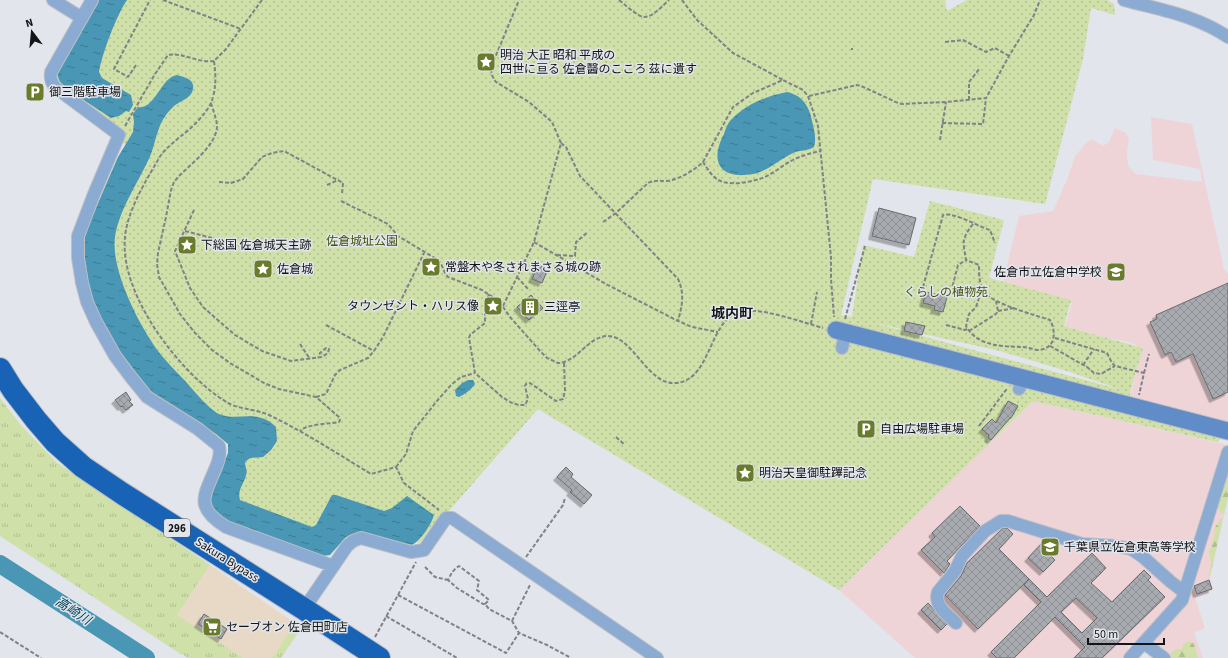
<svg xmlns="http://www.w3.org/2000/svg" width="1228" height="658" font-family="'Source Sans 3','Noto Sans JP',sans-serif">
<defs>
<pattern id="grass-tufts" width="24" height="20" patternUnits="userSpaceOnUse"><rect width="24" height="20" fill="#cfe0a8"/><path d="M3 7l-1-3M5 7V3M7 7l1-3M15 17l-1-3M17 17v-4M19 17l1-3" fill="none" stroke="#b1bf90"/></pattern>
<pattern id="forest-firs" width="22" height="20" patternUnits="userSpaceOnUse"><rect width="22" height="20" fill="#cfe0a8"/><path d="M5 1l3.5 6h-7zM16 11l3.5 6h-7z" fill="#b1bf90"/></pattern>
<pattern id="park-dots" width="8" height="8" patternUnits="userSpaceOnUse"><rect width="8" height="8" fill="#cfe0a8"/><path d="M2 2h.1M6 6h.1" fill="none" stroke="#b1bf90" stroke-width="1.8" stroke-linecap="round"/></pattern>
<pattern id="water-ripples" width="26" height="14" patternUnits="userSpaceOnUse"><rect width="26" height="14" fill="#4a97b5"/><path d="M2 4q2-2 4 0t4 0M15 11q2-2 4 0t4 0" fill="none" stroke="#3c7a92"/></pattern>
<pattern id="building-cross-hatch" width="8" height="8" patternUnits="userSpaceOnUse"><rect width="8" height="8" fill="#a7aaaf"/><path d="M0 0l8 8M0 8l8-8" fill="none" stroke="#8f9196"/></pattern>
<filter id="shadow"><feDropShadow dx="-3.5" dy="3.5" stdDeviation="0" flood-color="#0004"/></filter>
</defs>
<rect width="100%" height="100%" fill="#e2e5eb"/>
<path fill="#e8d9c6" d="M210 565 295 623 272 658H243L177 615Z"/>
<path fill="#efd4d7" d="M1151 117 1192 124 1224 269 1228 274V425L1152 407 1130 395 1143 348 1129 342 1103 337 1065 326 1072 303 1003 282 1019 216 1053 211 1067 180 1075 156 1086 143 1092 139 1103 146 1109 142 1115 128 1126 133 1129 139 1127 151 1128 166 1136 174 1202 182 1200 169 1153 160Z
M1033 401 1228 445V498L1210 577 1213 590 1195 597 1205 628 1194 633 1203 658H1163L1142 639 1128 646V658H915L839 590Z"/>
<path fill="url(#grass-tufts)" d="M0 398 20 424 56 462 210 565 177 615 243 658H188L182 654 180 655 179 653 0 536Z
M295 623 302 627 281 658H272Z"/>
<path fill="url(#forest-firs)" d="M1228 458V498L1224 514 1220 512 1217 507 1221 492 1224 491H1221Z
M1221 518H1223L1210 577 1209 575C1211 562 1213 565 1208 551L1210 550 1215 532 1214 529Z
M1186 642H1191L1194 644 1198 658H1171V652L1176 649H1182L1183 645Z"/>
<path fill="url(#park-dots)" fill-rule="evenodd" d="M95 0H945L947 11 967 0H1107L1114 4 1115 15 1091 8 1083 59 1045 204 873 179 841 315 852 317 863 245 914 257 930 201 1004 220 989 278 1071 300 1064 326 1143 348 1130 392V395L1152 407 1228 433 1217 442 1033 401 839 590 538 409 448 512 441 515 420 543 416 542 410 545 395 541 357 533 346 537 328 556 225 521 219 473 228 453V444L223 440 197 422 84 242 89 223 118 157 126 145 120 142 124 131 105 119 54 80 51 73ZM870 322 1000 351 1070 372 1122 390Z"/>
<path fill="url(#water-ripples)" d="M97 0H127C117 14 102 54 99 72L102 78 131 95 133 105 129 112 126 111 119 116 111 118 64 87 59 80 57 73Z
M177 75C184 77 195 79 193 89 192 98 180 101 174 106 171 109 168 112 166 115 157 127 156 141 151 154 140 180 119 209 115 237 111 267 134 314 150 339 159 355 174 369 187 383 194 391 209 409 219 414 237 422 257 408 276 427L277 441 271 450 263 457 250 458 245 462C245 467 248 471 246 475 244 484 237 490 240 500L312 527 316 525 332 495H336L384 511 392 508 407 496 434 515C431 525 421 540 412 545L357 533 346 537 330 555 322 556 225 521 212 509 210 496 228 453V444L216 434 155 396 135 377 128 368 99 315 89 289 84 264V242L86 231 118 157 133 132 134 122 133 114 138 107C155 110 161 77 177 75Z
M787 92C805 96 810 109 813 125 815 133 816 140 814 147 808 151 800 150 793 153 780 159 768 171 753 174 720 180 709 162 724 134 726 128 728 122 733 118 747 104 767 96 787 92Z
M468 380H473L475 384C472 389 465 394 459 397L456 396 455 390 462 383Z"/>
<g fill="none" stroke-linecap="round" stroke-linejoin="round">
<path stroke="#4a97b5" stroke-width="18" d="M0 564 146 658"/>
</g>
<path fill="url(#building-cross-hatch)" stroke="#686a6f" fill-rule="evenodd" filter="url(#shadow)" d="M879 208 916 218 909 245 872 236Z
M538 265 548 269 542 283 532 279Z
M1228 283V392L1213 399 1193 354 1176 362 1171 352 1165 355 1150 322 1157 319 1156 315Z
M926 292 947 297 943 312 934 310 935 306 923 303Z
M531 295 543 308 529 320 517 307Z
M906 322 925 326 922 335 904 331Z
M126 392 131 400 129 401 133 405 126 410 123 406 121 407 115 400Z
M1008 401 1018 406 1011 418H1010L991 440 988 438 989 435 982 429 992 419 996 423Z
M566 467 573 474 571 477 592 495 584 504 570 492 572 490 557 477Z
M960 506 980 526 947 561 950 564 944 573 921 550 935 537 932 533Z
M1003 528H1007L1013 534 999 549 1029 579 978 629 945 595 961 576 967 563Z
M1045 540 1051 542 1054 545 1047 552 1055 560 1043 572 1028 558Z
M1092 553 1106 568 1091 583 1112 602 1144 570 1151 577 1148 580 1165 597 1102 658H1074L1085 647 1055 617 1014 658H997L991 652 1041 602 1024 585 1029 579 1047 597ZM1076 598 1097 618 1082 633 1061 612Z
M1209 580 1212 589 1197 594 1194 586Z
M928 603 947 624 941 630 921 610Z
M204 614 227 629 221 639 198 624Z"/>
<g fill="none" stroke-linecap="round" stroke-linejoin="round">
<defs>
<path id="street" d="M53 0 82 18
M92 0 51 72C50 79 51 83 56 88L119 135 94 194 78 236V258L82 283 87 302 96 322 115 356 130 376 147 397 198 429 219 446C221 454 219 460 216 467 204 496 194 507 226 527L333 566
M1124 0C1161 10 1195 15 1228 37
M842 348 845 333
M1019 389 1025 378
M304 609 347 546 353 541 361 538 411 552 424 550 446 518H452L657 658
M956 623C948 615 933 605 938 592L955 571 962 556 985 531 1001 521H1008L1082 544 1116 546 1131 549 1143 557 1171 582 1184 592
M1144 643 1164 658
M1130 658 1182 600 1228 452"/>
<path id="secondary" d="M836 330 1228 431"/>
<path id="highway" d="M0 369 13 390 36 420 55 442 83 467 123 494 304 609 379 658"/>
</defs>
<use href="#street" stroke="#bdbfc5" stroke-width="14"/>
<use href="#secondary" stroke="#bdbfc5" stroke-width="19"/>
<use href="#highway" stroke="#bdbfc5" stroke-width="24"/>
<path stroke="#808287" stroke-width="2" stroke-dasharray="4 2" stroke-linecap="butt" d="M163 0 241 29
M262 0 226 49 214 61C215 69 216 78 215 85 215 90 213 98 211 103 206 114 191 129 181 136 172 144 163 150 158 160 145 182 127 212 125 237 119 295 181 375 228 403 241 410 258 409 271 416 306 433 338 454 371 474L396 467 404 483 439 510
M619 0C645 21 644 24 669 0
M682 0 697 20 733 53 783 80
M945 42 963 40 986 52 995 48 1009 56
M852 50V48
M136 65 128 77 114 69 150 0
M809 96 857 85 861 86 898 103 902 104 946 102 986 98 1009 56 1034 15 1040 0
M969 100V82L980 68
M211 103C213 111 217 119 217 127 216 145 191 164 179 176L174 182 171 190 166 217 158 253 157 264 159 277 180 314 195 333 212 350 230 363 264 383 279 389 316 397 339 417 340 420 339 422C329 424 306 424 300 431
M942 123 983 124 986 98
M125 126 155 74 168 55C183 52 196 63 214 61
M940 140 946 102
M561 143 566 147 580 176 678 279C685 294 682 306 678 321
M703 162 733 107 753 93 783 80 803 90 808 96 818 126 831 257V279L834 317
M219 182 231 183 243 179 262 157 272 153 284 151 343 183 342 194
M327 185 338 180
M341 201 388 224 398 236 438 260C443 265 443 272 448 277L482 290 499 301 510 317 540 351 547 358 558 363C578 362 588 336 608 336 633 336 648 386 676 383 713 380 708 316 743 311 763 308 802 322 823 328
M194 210 175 251 190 288 203 307 235 335 262 351 291 361 322 357 328 353 329 349 326 348 320 353 318 357
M603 222 616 213 648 183C654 180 660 181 667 181 680 179 693 171 703 162 707 168 711 175 717 179 727 187 753 182 765 177 776 172 785 163 797 158 804 155 812 153 820 151
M973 224C961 240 963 241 966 260L979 265C979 274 979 285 984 292 993 304 1035 315 1050 320 1057 333 1055 350 1037 350 1032 349 1027 347 1022 347 1002 346 978 347 966 326L969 314 976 307 982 289
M185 231 212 238
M534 242 606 284 678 321 692 327 718 332
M557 255 575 256 576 242 588 232
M517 277 528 289
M923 287 943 215C955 212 977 226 990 230L995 243
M951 292 958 265 966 260
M489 294 485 307V323L470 335 469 338 475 373 502 397 512 403 519 405H525L528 399 525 386 526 384 530 383 556 401 563 399 565 391 564 362
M503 306 534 242 561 143 552 122 529 102 496 82C492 77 490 71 492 65L519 0
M998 311 1014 308
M845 319 865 246
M811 324 817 292
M326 325 374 351
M946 325 965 330 967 329
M969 331 996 314 998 311 996 301
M1055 338 1107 353 1112 363 1115 366 1144 373 1139 395
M300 344 310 359
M1050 346 1087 367 1094 373 1101 374 1115 366
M1083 365 1094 349
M1144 373 1149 354
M316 397 326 394 335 375 340 370 368 358 374 351 383 337 424 253
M979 426 1006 390 1008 391
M616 437 625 445
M396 467 406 454 413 431 437 401 451 385 461 377 475 373
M526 557 563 505 565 498
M425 567 435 577 448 580
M398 595 506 653 519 633
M485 604 489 600 477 590 479 581 459 566C453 570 451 574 448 580L457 588 483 604H485L489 609 512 621 519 633 547 645 571 658
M386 616 457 658
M512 621 530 585
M0 632 41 658
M375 637 416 562"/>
<use href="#street" stroke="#8cabd2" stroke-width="12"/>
<use href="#secondary" stroke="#608dc7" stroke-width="17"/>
<use href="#highway" stroke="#1863b5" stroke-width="22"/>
</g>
<defs>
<symbol id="sight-square" viewBox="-11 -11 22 22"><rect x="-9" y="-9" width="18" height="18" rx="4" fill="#6a7c2b" stroke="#e2e5eb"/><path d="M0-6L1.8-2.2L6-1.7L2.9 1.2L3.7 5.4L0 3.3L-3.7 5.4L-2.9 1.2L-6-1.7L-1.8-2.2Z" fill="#fff"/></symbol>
<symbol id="parking-square" viewBox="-11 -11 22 22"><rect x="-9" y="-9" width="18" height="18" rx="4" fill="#6a7c2b" stroke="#e2e5eb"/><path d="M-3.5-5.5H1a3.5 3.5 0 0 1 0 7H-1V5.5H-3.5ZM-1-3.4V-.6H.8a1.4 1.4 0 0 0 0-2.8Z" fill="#fff"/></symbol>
<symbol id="school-square" viewBox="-11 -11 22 22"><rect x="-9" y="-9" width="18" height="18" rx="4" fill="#6a7c2b" stroke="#e2e5eb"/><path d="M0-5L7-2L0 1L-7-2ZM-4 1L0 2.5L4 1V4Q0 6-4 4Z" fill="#fff"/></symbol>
<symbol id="building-square" viewBox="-11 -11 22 22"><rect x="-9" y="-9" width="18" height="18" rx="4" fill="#6a7c2b" stroke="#e2e5eb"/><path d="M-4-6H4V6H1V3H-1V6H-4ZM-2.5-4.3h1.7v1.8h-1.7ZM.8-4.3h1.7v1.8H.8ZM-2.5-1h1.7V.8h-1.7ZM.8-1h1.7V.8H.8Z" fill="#fff"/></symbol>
<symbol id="supermarket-square" viewBox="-11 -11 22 22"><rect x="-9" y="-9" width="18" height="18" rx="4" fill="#6a7c2b" stroke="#e2e5eb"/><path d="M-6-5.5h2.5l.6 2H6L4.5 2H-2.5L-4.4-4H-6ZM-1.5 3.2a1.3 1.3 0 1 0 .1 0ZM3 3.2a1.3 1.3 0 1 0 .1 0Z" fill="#fff"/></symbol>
</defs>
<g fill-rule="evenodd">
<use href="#sight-square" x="475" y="51" width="22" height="22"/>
<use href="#parking-square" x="24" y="81" width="22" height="22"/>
<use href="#sight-square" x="176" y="234" width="22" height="22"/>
<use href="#sight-square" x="420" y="256" width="22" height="22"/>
<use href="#sight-square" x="252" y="258" width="22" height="22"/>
<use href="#school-square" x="1105" y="261" width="22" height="22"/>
<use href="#sight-square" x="482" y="295" width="22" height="22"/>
<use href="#building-square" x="519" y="296" width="22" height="22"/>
<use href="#parking-square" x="855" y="418" width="22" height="22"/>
<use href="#sight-square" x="734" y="462" width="22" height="22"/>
<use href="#school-square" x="1039" y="536" width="22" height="22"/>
<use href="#supermarket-square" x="201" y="616" width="22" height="22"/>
</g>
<g text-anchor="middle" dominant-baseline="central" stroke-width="3" stroke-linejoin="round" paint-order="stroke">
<rect fill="#e2e5eb" stroke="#515356" stroke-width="1" x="164" y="519" width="26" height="18" rx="3"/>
<g font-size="11" font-weight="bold" fill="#131416">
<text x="177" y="528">296</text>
</g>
<g font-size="12" fill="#131416" stroke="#e2e5eb" text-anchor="start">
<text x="500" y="55">明治 大正 昭和 平成の<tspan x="500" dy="14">四世に亘る 佐倉醫のこころ 茲に遺す</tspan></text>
<text x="49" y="92">御三階駐車場</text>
<text x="201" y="245">下総国 佐倉城天主跡</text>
<text x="445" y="267">常盤木や冬されまさる城の跡</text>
<text x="277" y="269">佐倉城</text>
<text x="1102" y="272" text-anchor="end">佐倉市立佐倉中学校</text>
<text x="479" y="306" text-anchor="end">タウンゼント・ハリス像</text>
<text x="544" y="307">三逕亭</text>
<text x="880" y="429">自由広場駐車場</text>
<text x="759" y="473">明治天皇御駐蹕記念</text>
<text x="1064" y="547">千葉県立佐倉東高等学校</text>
<text x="226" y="627">セーブオン 佐倉田町店</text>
</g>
<g font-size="12" fill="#44540d" stroke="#e2e5eb">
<text x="362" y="241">佐倉城址公園</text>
<text x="946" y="292">くらしの植物苑</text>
</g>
<g font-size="12" fill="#131416" stroke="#e2e5eb">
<text transform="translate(227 560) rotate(32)">Sakura Bypass</text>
</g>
<g font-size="13" font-style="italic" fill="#004459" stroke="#e2e5eb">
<text transform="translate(73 611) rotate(33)">高崎川</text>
</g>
<g font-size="14" font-weight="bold" fill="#131416" stroke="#e2e5eb">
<text x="732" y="314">城内町</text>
</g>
</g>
<g transform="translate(32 32) rotate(344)" stroke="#e2e5eb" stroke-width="3" paint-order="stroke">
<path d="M0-3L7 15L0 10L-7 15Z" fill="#131416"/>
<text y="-6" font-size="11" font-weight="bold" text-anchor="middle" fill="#131416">N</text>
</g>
<path d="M1088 638v6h76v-6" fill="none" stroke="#131416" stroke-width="2"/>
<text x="1094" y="638" font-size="12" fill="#131416" stroke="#e2e5eb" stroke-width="3" paint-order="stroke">50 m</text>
</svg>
